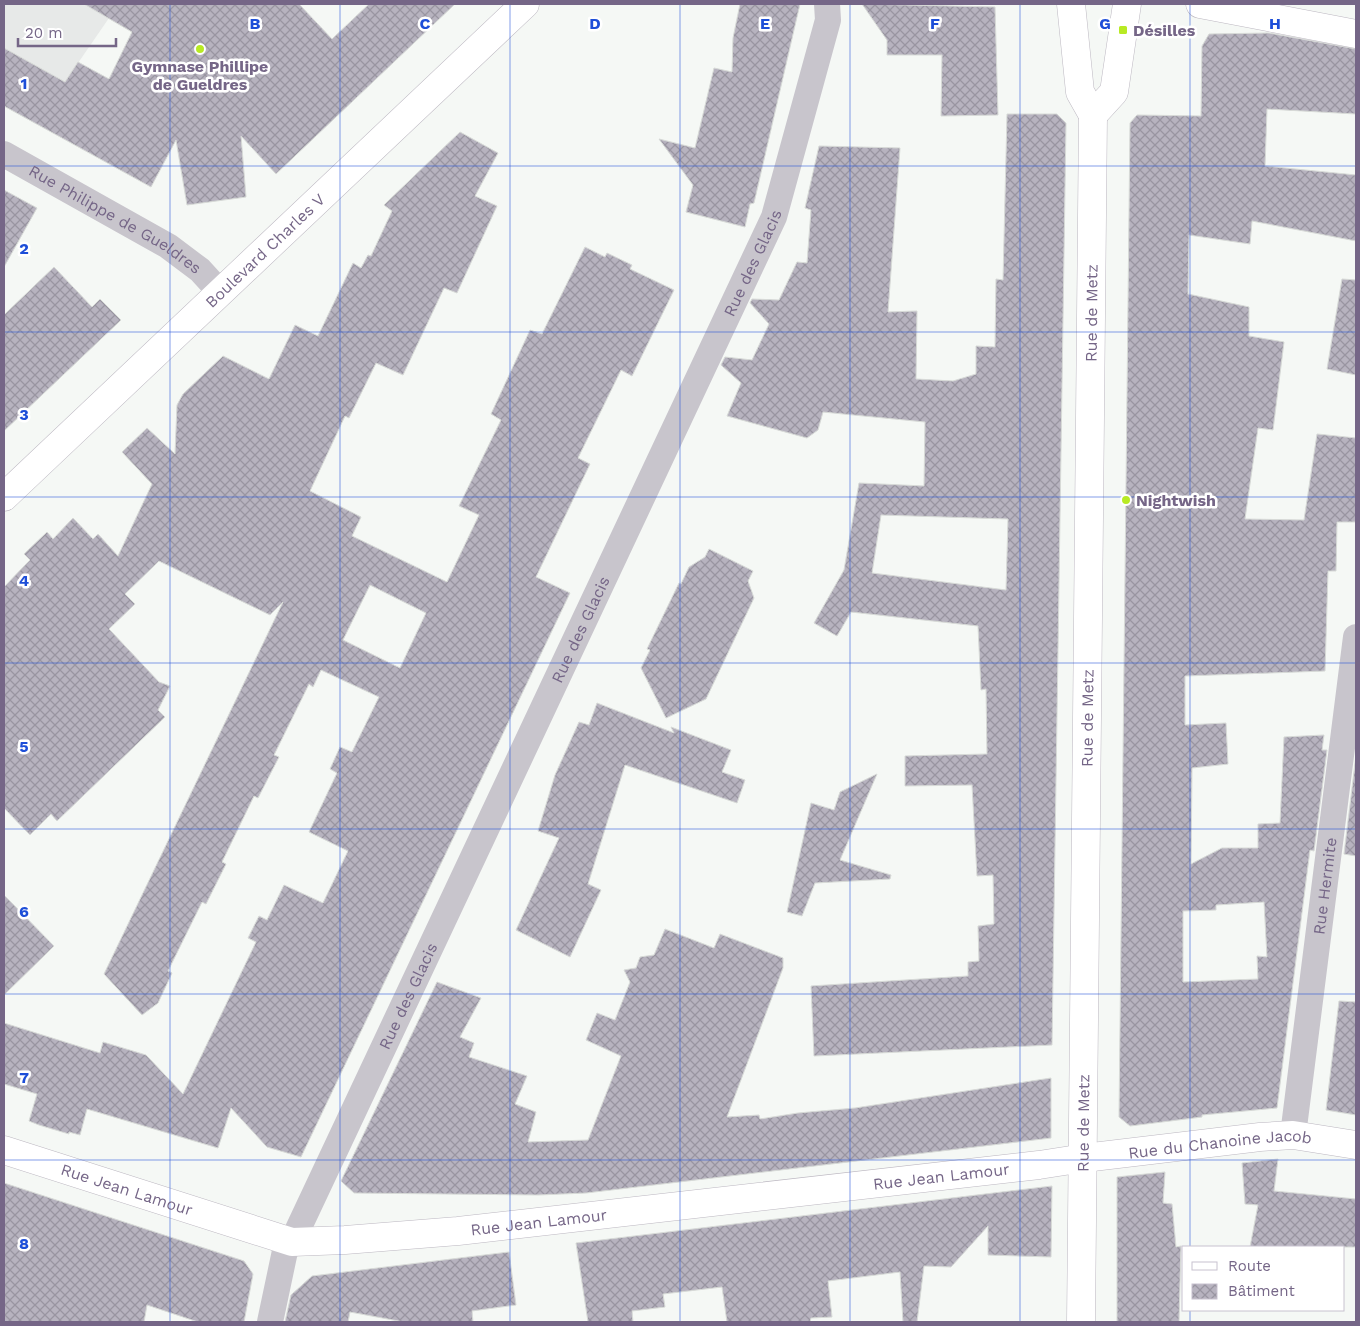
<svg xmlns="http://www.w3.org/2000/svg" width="1360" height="1326" font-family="'Work Sans',sans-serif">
<defs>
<pattern id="building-cross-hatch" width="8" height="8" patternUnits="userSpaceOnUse" patternTransform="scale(1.25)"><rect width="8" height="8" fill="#b7b3bf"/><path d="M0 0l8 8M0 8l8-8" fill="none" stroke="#9995a1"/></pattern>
</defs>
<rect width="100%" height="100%" fill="#f5f8f5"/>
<path fill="#e7e9e8" d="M4 4H91L89 6 109 18 36 124 4 106Z"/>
<path fill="url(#building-cross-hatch)" stroke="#d7dad7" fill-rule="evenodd" d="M84 4H299L332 39 369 4H455L276 174 241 136 246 197 187 205 176 140 151 187 4 106V48L65 82 78 62 109 79 132 32Z
M740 4H800L754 203 750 204 745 227 686 212 693 185 659 139 695 148 714 68 732 72 733 38Z
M862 4 995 7 998 115 941 116 942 55H887V40Z
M1269 33 1356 49V114L1267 109 1265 166 1356 175V241L1252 221 1250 244 1189 235 1188 294 1249 307V336L1284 342 1273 430 1258 428 1245 519 1304 520 1317 434 1356 438V522H1337L1336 571H1328L1325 671 1185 676V725L1226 723 1228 764 1192 768 1191 864 1222 848H1258V824L1280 823 1284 737 1324 735 1322 750H1327L1314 851 1310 850 1277 1108 1202 1115V1117L1130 1126 1119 1117 1130 123 1137 115 1201 116 1202 46 1209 34ZM1264 902 1267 957 1257 956 1258 979 1183 982V911L1216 910V905Z
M1007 114H1057L1066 123 1052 1045 814 1056 811 986 968 976V962L979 961 978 926 994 924 993 875 977 876 972 785 905 786V756L987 754 986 689 981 690 978 626 851 612 837 636 814 623 844 570 859 483 924 486 925 422 823 412 818 430 807 438 727 416 741 383 721 365 725 357 752 360 769 324 750 303 752 299 779 300 797 262 807 263 811 210 805 208 819 146 900 148 888 312 917 311 916 379 953 381 976 374V346L995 347 996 279 1003 280ZM881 515 1008 519 1006 590 872 573Z
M460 132 498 153 475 196 497 206 457 293 444 288 403 375 376 363 349 418 345 416 310 491 361 517 352 536 447 582 479 515 459 506 501 420 491 414 530 330 542 334 585 247 605 257 607 253 632 265 630 269 674 290 632 376 621 370 578 458 590 464 536 577 570 593 301 1157 267 1147 231 1108 218 1148 87 1109 80 1135 69 1132V1134L39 1125 29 1121 37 1094 4 1084V1023L100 1053 103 1042 146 1055 183 1094 256 942 248 938 259 916 267 920 284 885 323 903 348 851 309 832 337 773 330 769 340 747 352 752 379 697 321 670 313 687 309 684 274 755 279 757 258 798 254 796 222 862 226 864 206 904 202 902 168 971 172 973 158 1003 142 1015 104 974 283 602 270 615 159 561 125 594 135 604 109 629 159 682 170 686 158 710 165 717 57 821 51 814 30 835 4 808V587L30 560 24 554 47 532 53 539 73 518 93 539 98 534 118 556 152 484 122 452 147 428 175 454 177 405 183 394 223 356 269 379 295 325 318 336 353 263 361 268 368 255 371 256 392 211 384 205ZM370 585 426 613 400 668 343 640Z
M4 190 37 208 4 267Z
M54 267 92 307 100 299 121 320 4 431V315Z
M1342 279 1356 280V375L1327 369Z
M709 549 753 571 748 581 754 598 706 699 666 718 641 668 650 650 647 649 679 583 681 584 689 567 705 557Z
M597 703 674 733 671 727 731 750 722 772 745 780 737 803 625 765 588 884 601 890 570 957 516 930 559 838 538 831 555 775 579 722 589 725Z
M1356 755V856L1344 854Z
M877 774 840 860 891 875 890 879 815 883 802 916 787 912 811 803 834 810 840 792Z
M4 895 54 946 4 995Z
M665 929 714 948 720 934 783 958V968L727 1117 759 1115 760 1119 798 1113 855 1108 1051 1078V1138L586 1193 538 1195 354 1193 341 1181 437 982 481 998 460 1037 474 1043 469 1057 527 1076 515 1104 536 1112 528 1142 588 1140 621 1056 586 1040 597 1013 615 1020 630 982 624 970 636 968 640 957 654 955Z
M1339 1001 1356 1002V1115L1326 1110Z
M1278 1159 1274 1191 1356 1199V1247H1250L1258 1205 1245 1204 1242 1163Z
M1165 1172 1163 1203 1172 1204 1176 1247 1181 1246 1179 1322H1117V1177Z
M4 1183 244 1261 253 1274 244 1322H198L147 1305 144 1322H4Z
M1052 1186 1051 1257 988 1255V1226L951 1267 924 1266 917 1322H903L900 1272 828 1281 832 1317 811 1318 810 1322H727L722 1287 663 1294 665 1307 632 1311 633 1322H588L576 1243Z
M509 1252 516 1305 472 1311 473 1322H404L350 1312 348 1322H285L291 1295 312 1276Z"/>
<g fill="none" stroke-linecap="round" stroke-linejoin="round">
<defs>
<g id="secondary">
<path d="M1071 4 1080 92 1093 115"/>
<path d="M1200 4 1356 34"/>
<path d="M1093 115 1114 92 1127 4"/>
<path id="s4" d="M4 497 525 4"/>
<path id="s5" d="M4 1150 292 1242 345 1240 458 1231 1039 1165 1084 1158 1260 1137 1293 1135 1356 1145"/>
<path id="s6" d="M1081 1322 1093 115"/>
</g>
</defs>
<use href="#secondary" stroke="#bcb7c1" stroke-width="29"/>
<g stroke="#c8c5cc" stroke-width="26">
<path id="s1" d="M4 154 168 246 200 270 220 292"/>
<path id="s2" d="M1293 1135 1356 637"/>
<path id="s3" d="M270 1322 285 1251 292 1242 774 217 828 20 827 4"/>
</g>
<use href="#secondary" stroke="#fff" stroke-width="28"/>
</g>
<path fill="none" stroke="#1d4ed8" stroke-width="1" stroke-opacity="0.55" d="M170 4V1322M340 4V1322M510 4V1322M680 4V1322M850 4V1322M1020 4V1322M1190 4V1247M4 166H1356M4 332H1356M4 497H1356M4 663H1356M4 829H1356M4 994H1356M4 1160H1356M1190 1310V1322"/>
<g fill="#b8ea23" stroke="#fff" stroke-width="2">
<rect x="1118" y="25" width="10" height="10" rx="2.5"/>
<circle cx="200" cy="49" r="5"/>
<circle cx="1126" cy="500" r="5"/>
</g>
<g text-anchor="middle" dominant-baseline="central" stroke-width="5" stroke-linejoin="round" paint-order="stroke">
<g font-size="16" font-weight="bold" fill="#756687" stroke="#fff" text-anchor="start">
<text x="1133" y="30">Désilles</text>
<text x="200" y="66" text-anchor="middle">Gymnase Phillipe<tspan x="200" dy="18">de Gueldres</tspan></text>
<text x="1136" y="500">Nightwish</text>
</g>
<g font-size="16" fill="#756687" stroke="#fff">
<text stroke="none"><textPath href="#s1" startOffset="129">Rue Philippe de Gueldres</textPath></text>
<text stroke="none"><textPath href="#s4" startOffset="359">Boulevard Charles V</textPath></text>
<text stroke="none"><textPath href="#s3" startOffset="1166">Rue des Glacis</textPath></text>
<text stroke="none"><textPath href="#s6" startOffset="1009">Rue de Metz</textPath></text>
<text stroke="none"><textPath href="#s3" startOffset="761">Rue des Glacis</textPath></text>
<text stroke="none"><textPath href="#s6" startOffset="604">Rue de Metz</textPath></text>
<text stroke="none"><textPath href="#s2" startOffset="251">Rue Hermite</textPath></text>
<text stroke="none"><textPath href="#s3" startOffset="356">Rue des Glacis</textPath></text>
<text stroke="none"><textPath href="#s6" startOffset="199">Rue de Metz</textPath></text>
<text stroke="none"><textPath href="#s5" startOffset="1236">Rue du Chanoine Jacob</textPath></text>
<text stroke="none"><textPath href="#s5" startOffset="955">Rue Jean Lamour</textPath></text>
<text stroke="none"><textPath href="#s5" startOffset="129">Rue Jean Lamour</textPath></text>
<text stroke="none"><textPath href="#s5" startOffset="550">Rue Jean Lamour</textPath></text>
</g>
</g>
<g font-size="16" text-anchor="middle" font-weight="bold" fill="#1d4ed8" stroke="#fff" stroke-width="5" stroke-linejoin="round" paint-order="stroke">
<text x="255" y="29">B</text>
<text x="425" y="29">C</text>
<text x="595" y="29">D</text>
<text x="765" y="29">E</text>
<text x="935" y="29">F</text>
<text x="1105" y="29">G</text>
<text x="1275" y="29">H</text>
<text x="24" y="89">1</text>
<text x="24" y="254">2</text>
<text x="24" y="420">3</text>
<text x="24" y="586">4</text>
<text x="24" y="752">5</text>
<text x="24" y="917">6</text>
<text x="24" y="1083">7</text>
<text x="24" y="1249">8</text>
</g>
<rect width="1360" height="1326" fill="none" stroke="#756687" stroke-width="10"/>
<rect x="1182" y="1246" width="162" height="65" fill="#ffffff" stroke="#c8c2cf"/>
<rect x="1192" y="1262" width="25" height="8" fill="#ffffff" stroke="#c8c2cf"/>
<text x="1228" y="1271" font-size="15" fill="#756687">Route</text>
<rect x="1192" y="1284" width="25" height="15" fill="url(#building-cross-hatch)" stroke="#c8c2cf"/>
<text x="1228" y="1296" font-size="15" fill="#756687">Bâtiment</text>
<path d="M18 38v8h98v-8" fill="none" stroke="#756687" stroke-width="2.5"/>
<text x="25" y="38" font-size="15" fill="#756687" stroke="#ffffff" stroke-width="4" paint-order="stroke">20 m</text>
</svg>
